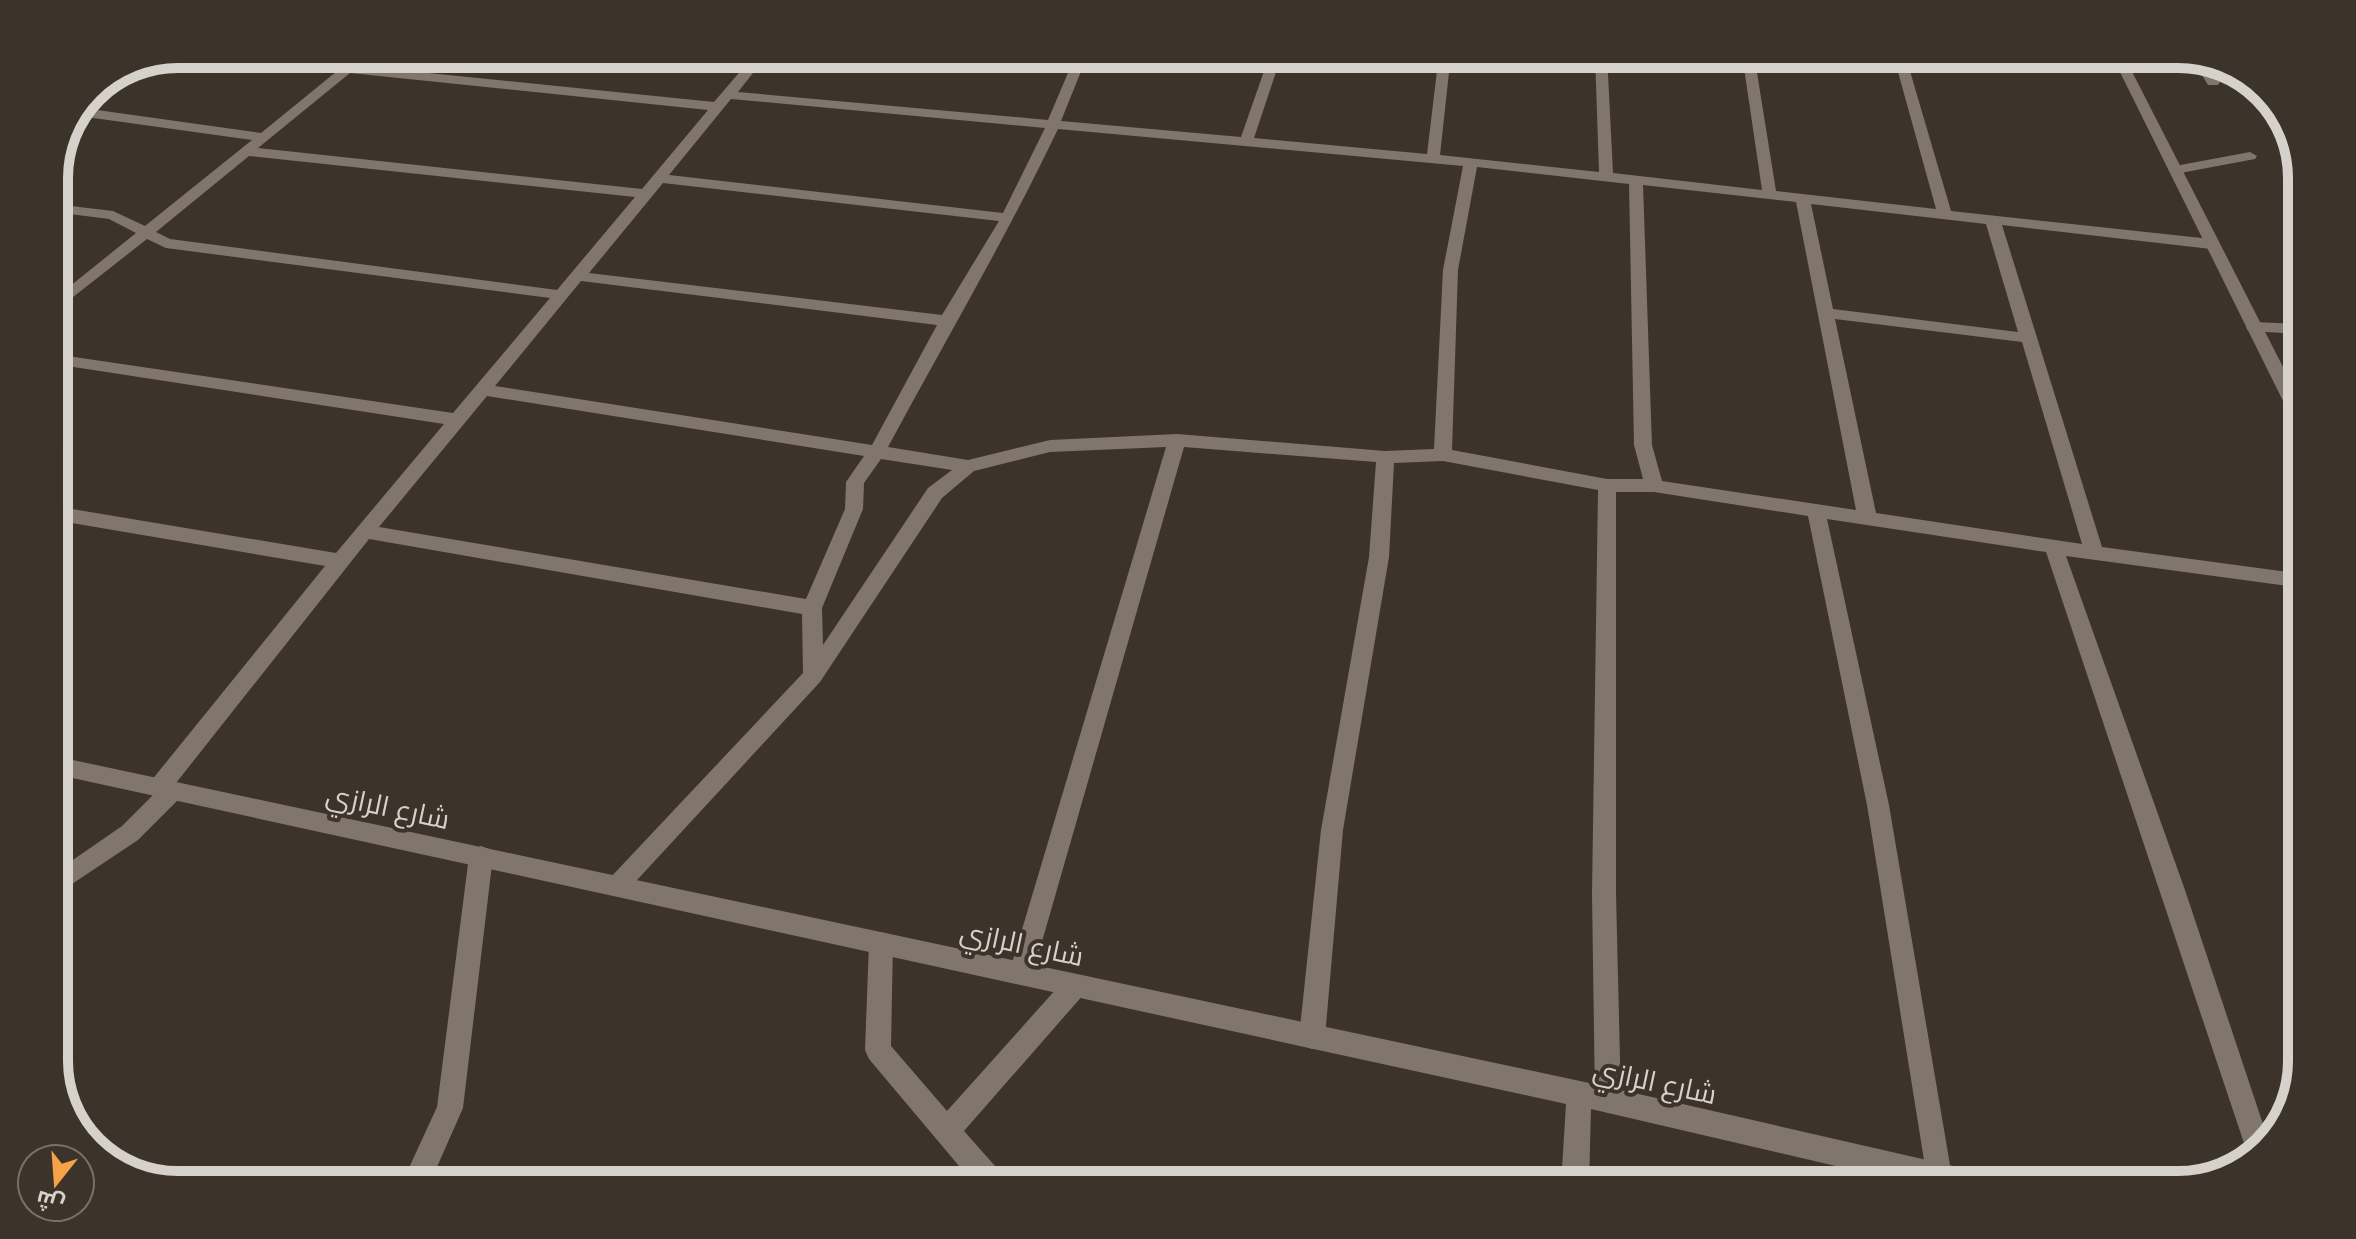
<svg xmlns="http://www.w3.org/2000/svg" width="2356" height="1239" font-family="Mulish,Cairo,sans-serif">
<rect width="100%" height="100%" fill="#3c332a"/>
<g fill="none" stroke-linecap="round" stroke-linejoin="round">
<path fill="#81766d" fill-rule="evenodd" d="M358 54H372L359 66 714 102 755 54H768L738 92 1048 120 1076 54H1088L1061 121 1241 137 1270 54H1282L1254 138 1427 154 1439 54H1451L1440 155 1599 172 1595 54H1607L1613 173 1762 190 1742 54H1754L1776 191 1936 209 1893 54H1905L1951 211 2211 239 2219 244 2211 249 2002 225 2102 547 2302 574V588L2066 556 2185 890 2268 1139 2249 1158 2046 552 1827 519 1889 805 1952 1177 1948 1185H1928L1867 805 1808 516 1654 492H1616V894L1621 1100 1617 1109 1608 1113 1599 1109 1595 1100 1592 894 1598 490 1443 461 1394 463 1389 557 1343 830 1325 1037 1321 1046 1312 1049 1303 1046 1299 1037 1321 830 1369 557 1376 462 1184 447 1033 973 1030 981 1021 985 1012 981 1009 973 1166 447 1050 452 974 471 942 498 820 682 626 892 618 895 610 892 606 885 610 878 803 673 802 614 369 539 176 783 183 791 180 798 138 840 54 896V873L122 826 153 795 148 788 151 781 325 566 54 520V506L336 553 444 424 54 364V354L453 413 550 298 166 248 147 239 54 312V299L136 233 109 219 54 212V204L113 211 145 226 252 140 79 116 83 108 261 133ZM350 73 708 110 642 189 258 148ZM731 99 1045 128 1003 213 669 175ZM1058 129 1463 166 1443 270 1434 449 1385 451 1177 434 1050 440 968 460 888 447C945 341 1006 238 1058 129ZM249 156 635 197 557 290 170 239 156 232ZM1477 167 1629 184 1634 445 1643 479H1607L1452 450 1458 270ZM663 183 999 221 942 315 589 273ZM1643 185 1796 202 1856 510 1662 481 1652 445ZM1811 204 1986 224 2018 332 1833 309ZM581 281 937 325 872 445 495 386ZM1835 319 2022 342 2082 544 1876 513ZM487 396 864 456 846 482 845 509 806 599 379 527ZM881 459 952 470 928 488 823 645 822 608 863 509 864 483Z
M2191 57 2205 60 2220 82 2218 85H2208Z
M2250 152 2257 156 2255 159 2175 174 2168 170 2175 166Z
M2254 322 2302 324V334L2248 331 2246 327Z
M481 846 489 849 493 856 463 1108 429 1185H401L437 1107 469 856 473 849Z
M881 932 890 935 893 943 891 1046 947 1111 1066 978 1075 974 1084 978 1087 986 1084 994 964 1131 1003 1175 1007 1185H975L869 1059 865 1050 869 943 872 935Z"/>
<path fill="#81766d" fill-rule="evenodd" d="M2111 54H2123L2302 404V427L2293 421Z
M54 756 1608 1087 1975 1171 1985 1175 1989 1185H1917L1591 1109 1589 1185H1561L1566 1104 54 774Z"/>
</g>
<g text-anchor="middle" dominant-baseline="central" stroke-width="8" stroke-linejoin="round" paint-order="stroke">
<g font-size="28" fill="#d7d1cb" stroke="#3c332a">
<text transform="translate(388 806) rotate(12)">شارع الرازي</text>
<text transform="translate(1022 943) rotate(12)">شارع الرازي</text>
<text transform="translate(1655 1081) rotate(12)">شارع الرازي</text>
</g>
</g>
<path d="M0 0H2356V1239H0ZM178 68H2178A110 110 0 0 1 2288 178V1061A110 110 0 0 1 2178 1171H178A110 110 0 0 1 68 1061V178A110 110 0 0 1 178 68Z" fill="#3c332a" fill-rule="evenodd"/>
<path fill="none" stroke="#d7d1cb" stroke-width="10" d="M178 68H2178A110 110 0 0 1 2288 178V1061A110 110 0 0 1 2178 1171H178A110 110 0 0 1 68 1061V178A110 110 0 0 1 178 68Z"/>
<g transform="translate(56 1183) rotate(197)"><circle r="38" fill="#3c332a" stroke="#7a726a" stroke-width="2"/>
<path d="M0-6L14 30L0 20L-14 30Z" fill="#f7a148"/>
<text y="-12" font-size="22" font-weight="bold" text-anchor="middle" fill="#d7d1cb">ش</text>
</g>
</svg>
